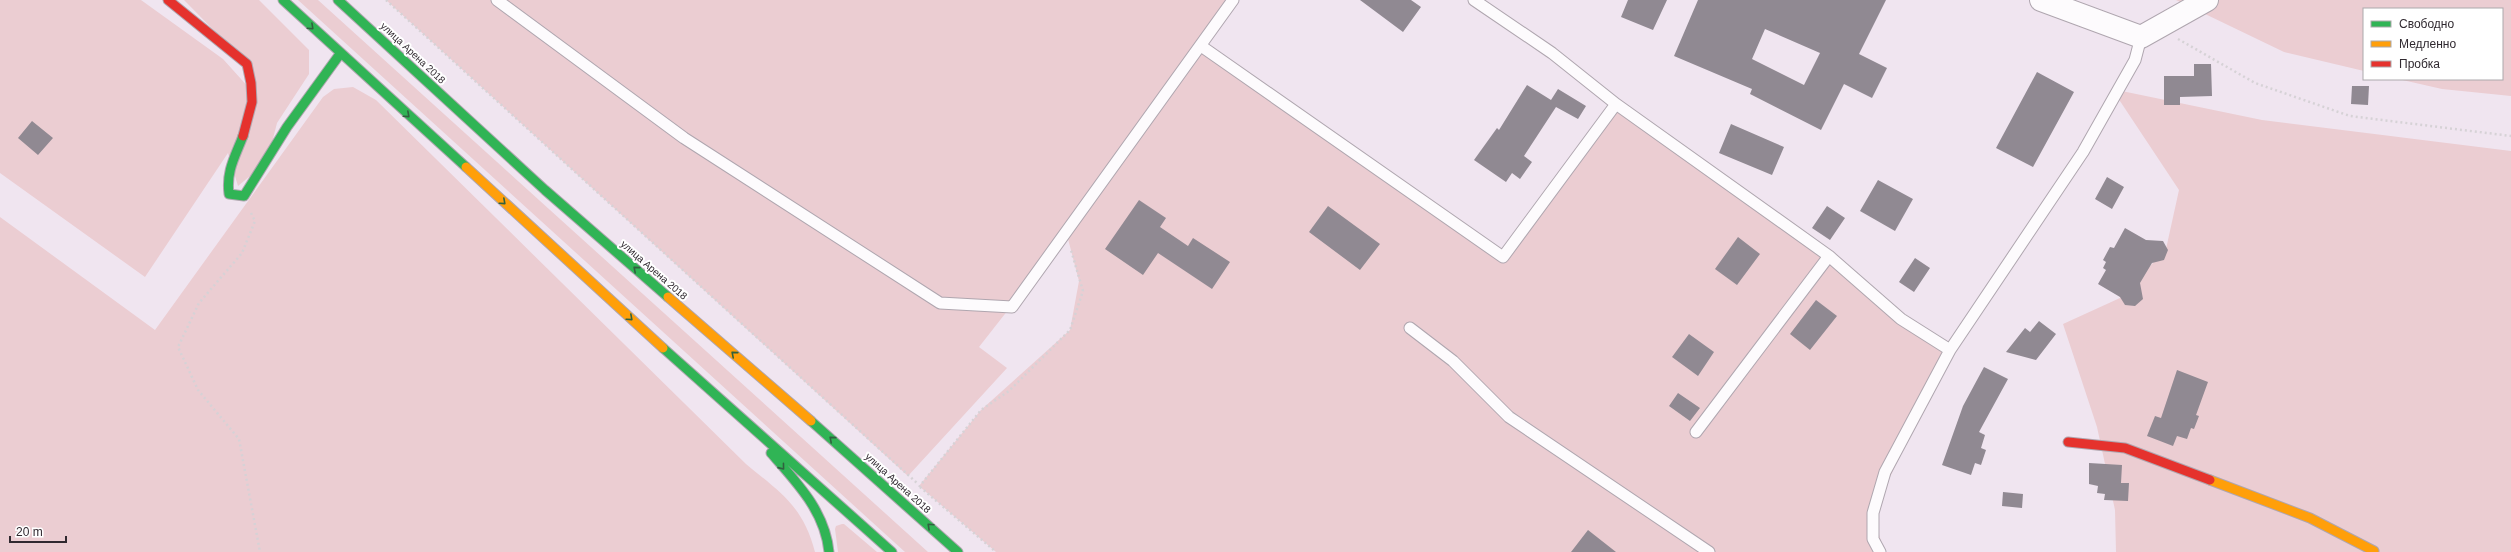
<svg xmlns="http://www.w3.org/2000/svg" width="2511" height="552" font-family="Helvetica,sans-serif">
<rect width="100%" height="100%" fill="#f0e5f0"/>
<path fill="#ebcdd2" d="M0 0H141L223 59 250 89 247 64 184 0H259L309 50V74L277 123 267 162 238 186 228 153 145 277 0 173Z
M298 0H318L928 552H905Z
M386 0H1233L1201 45 1503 257 1616 104 1950 350 1873 513 1884 552H996L919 486 981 410 1070 330 1079 281 1067 235 979 347 1007 368 908 476Z
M2176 0H2511V96L2442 89 2398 79H2502V9H2364V71L2284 52Z
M353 87 376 100 746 464C781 493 803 506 815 552H0V217L155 330 323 97 334 89Z
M2112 89 2262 120 2511 151V552H2116L2115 510 2097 427 2063 324 2120 298 2166 249 2179 190Z
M842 524H844L877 552H838L835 529 836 526Z"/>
<path fill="#908992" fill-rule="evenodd" d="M1360 0H1411L1421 7 1403 32Z
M1628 0H1667L1653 30 1621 17Z
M1698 0H1886L1859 54 1887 68 1872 98 1844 84 1821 130 1750 94 1752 89 1674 56ZM1765 29 1820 53 1804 85 1752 59Z
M2194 64H2211L2212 96 2180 97V105H2164V76H2194Z
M2037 72 2074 92 2033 167 1996 148Z
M1527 85 1551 100 1558 89 1586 106 1578 119 1556 107 1524 156 1532 162 1520 179 1512 173 1506 182 1474 160 1497 128 1499 130Z
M2352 86H2369L2368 105 2351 104Z
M32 121 53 138 38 155 18 138Z
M1731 124 1784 147 1772 175 1719 153Z
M2107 177 2124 187 2112 209 2095 199Z
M1878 180 1913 199 1895 231 1860 211Z
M1139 200 1166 218 1160 227 1188 246 1193 238 1230 262 1212 289 1158 253 1143 275 1105 249Z
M1328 206 1380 244 1360 270 1309 232Z
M1827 206 1845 218 1830 240 1812 228Z
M2125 228 2146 240 2163 241 2168 250 2164 260 2152 263 2140 283 2143 299 2135 306 2125 305 2120 297 2098 284 2106 270 2103 268 2106 262 2103 260 2110 247 2114 248Z
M1738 237 1760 254 1737 285 1715 269Z
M1915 258 1930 268 1914 292 1899 282Z
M1816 300 1837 316 1810 350 1790 334Z
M2039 321 2056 334 2036 360 2006 352 2025 328 2030 332Z
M1689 334 1714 352 1698 376 1672 357Z
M1984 367 2008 379 1979 432 1985 435 1981 448 1986 450 1981 465 1975 463 1971 475 1942 465 1963 406Z
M2177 370 2208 382 2196 415 2199 416 2194 429 2191 428 2187 439 2177 436 2173 446 2147 436 2155 416 2161 418Z
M1678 393 1700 408 1690 421 1669 406Z
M2089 463 2122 465 2121 483H2129L2128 501 2104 500 2105 494 2097 493 2098 486 2089 484Z
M2003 492 2023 494 2022 508 2002 506Z
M1588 530 1616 552H1571Z"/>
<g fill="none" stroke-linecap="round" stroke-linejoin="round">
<defs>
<path id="lane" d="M497 0 684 138 940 303 1012 307 1233 0
M1474 0 1552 53 1616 104 1829 256 1901 319 1950 350
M1201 46 1503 257 1616 104
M1410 328 1453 361 1509 417 1709 552
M1696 432 1829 256
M1880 552 1873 539V513L1885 472 1950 350 2083 152 2135 60 2141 37"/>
<path id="street" d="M2041 0 2141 37 2207 0"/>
<path id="fast" d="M283 0 466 167
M338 0 545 190 668 297
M243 136C235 157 226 171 229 194L244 196 287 127 340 54
M663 348 892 552
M811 421 958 552
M771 453C797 483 825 511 829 552"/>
<path id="slow" d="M466 167 663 348
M668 297 811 421
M2210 480 2310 518 2374 551 2371 552"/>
<path id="jam" d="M168 0 247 64 251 83 252 102 243 136
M2068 442 2125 448 2210 480"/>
</defs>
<use href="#lane" stroke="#afa6af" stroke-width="13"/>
<use href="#street" stroke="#afa6af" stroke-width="24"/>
<use href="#fast" stroke="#afa6af" stroke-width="11"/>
<use href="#slow" stroke="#afa6af" stroke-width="11"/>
<use href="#jam" stroke="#afa6af" stroke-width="11"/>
<path stroke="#d6d2d6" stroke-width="2.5" stroke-dasharray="2 3" stroke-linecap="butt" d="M386 0 917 483
M2178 39 2255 83 2350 116 2511 136
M251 213 255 221 242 253 199 303 178 347 198 390 239 439 260 552
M919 487 981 410 1009 391 1070 330 1083 291 1071 250
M920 487 996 552"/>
<use href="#lane" stroke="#fdfbfd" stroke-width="11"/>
<use href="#street" stroke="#fdfbfd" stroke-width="22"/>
<use href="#fast" stroke="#30b455" stroke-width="9"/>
<use href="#slow" stroke="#ff9f0a" stroke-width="9"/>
<use href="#jam" stroke="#e5322d" stroke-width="9"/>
</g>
<defs><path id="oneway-chevron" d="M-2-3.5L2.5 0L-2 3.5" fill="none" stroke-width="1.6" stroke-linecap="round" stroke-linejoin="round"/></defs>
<g stroke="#30613f">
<use href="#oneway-chevron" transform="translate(311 27) rotate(43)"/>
<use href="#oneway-chevron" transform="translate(407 115) rotate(42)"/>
<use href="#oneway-chevron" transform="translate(503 202) rotate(42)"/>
<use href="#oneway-chevron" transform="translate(636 269) rotate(-139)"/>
<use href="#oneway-chevron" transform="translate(630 318) rotate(42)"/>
<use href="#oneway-chevron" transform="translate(734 354) rotate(-139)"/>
<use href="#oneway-chevron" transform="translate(832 439) rotate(-139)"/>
<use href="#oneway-chevron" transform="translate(782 467) rotate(51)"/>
<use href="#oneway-chevron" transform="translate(930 526) rotate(-137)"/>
</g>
<g text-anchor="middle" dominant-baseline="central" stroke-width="4" stroke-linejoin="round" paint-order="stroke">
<g font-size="10" fill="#302930" stroke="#fff">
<text transform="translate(413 53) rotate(43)">улица Арена 2018</text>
<text transform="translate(654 270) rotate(41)">улица Арена 2018</text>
<text transform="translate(898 483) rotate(42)">улица Арена 2018</text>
</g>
</g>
<rect x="2363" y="8" width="140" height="72" fill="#ffffff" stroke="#aca9ac"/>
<rect x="2371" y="21" width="20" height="6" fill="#30b455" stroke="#aca9ac"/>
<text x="2399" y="28" font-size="12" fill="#302930">Свободно</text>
<rect x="2371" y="41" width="20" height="6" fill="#ff9f0a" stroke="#aca9ac"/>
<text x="2399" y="48" font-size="12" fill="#302930">Медленно</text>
<rect x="2371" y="61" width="20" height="6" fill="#e5322d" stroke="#aca9ac"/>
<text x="2399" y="68" font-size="12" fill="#302930">Пробка</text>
<path d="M10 536v6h56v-6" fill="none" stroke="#302930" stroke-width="2"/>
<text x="16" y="536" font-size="12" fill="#302930" stroke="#ffffff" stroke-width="3" paint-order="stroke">20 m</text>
</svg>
